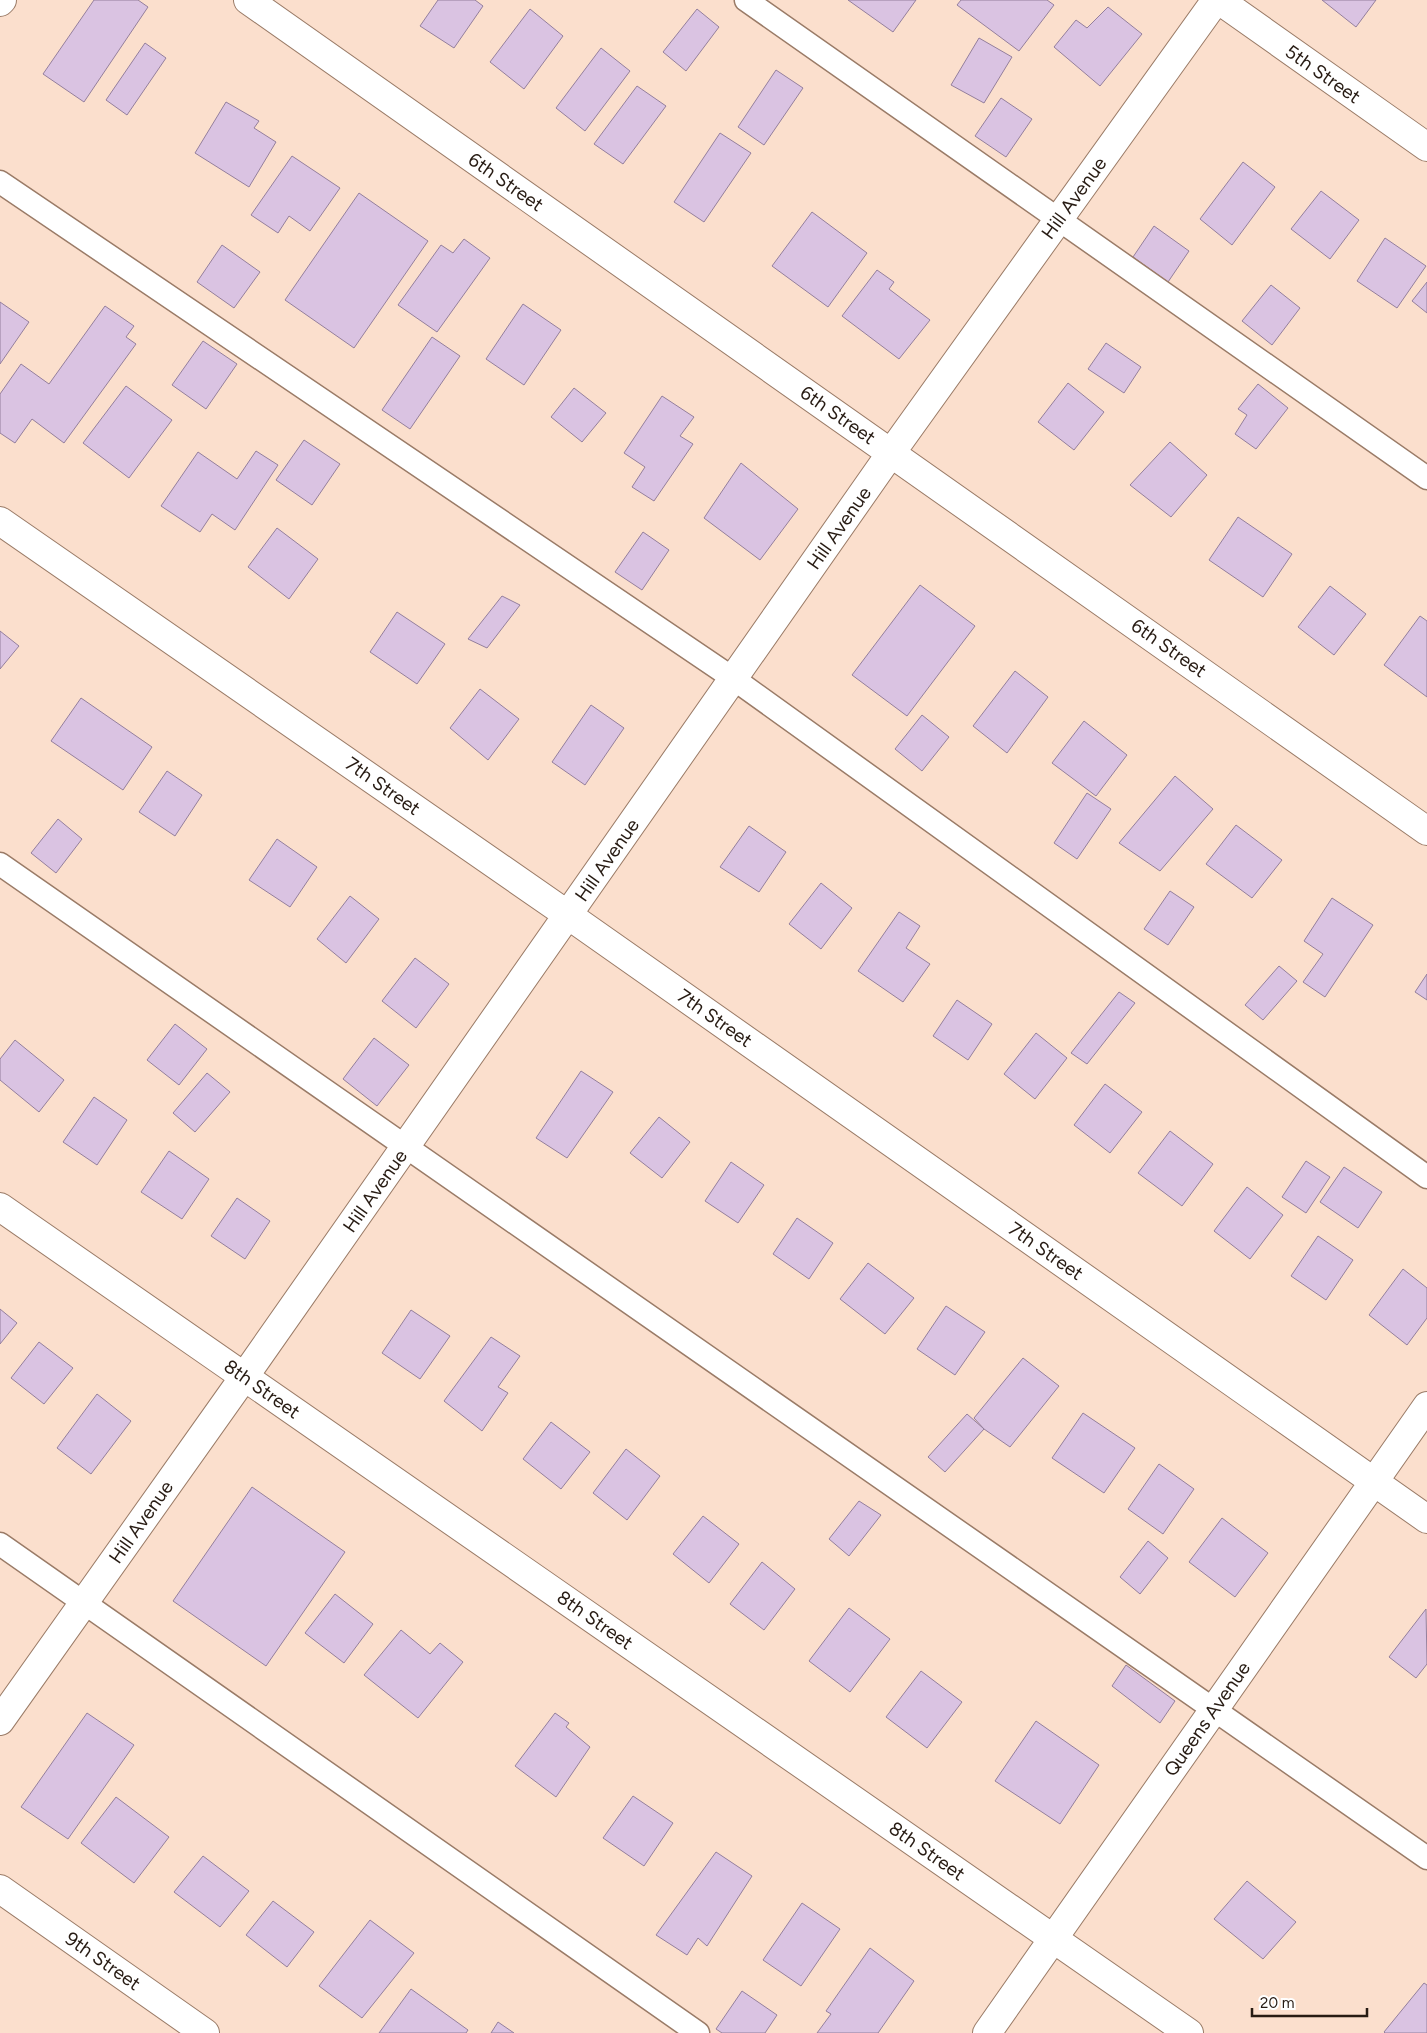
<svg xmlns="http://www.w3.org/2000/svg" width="1427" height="2033" font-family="Figtree,sans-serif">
<rect width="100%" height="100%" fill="#fbdfcd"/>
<path fill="#dac3e2" stroke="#947f9c" d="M94 0H138L148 7 84 102 43 74Z
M438 0H475L483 6 454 48 420 26Z
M848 0H916L893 32Z
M961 0H1047L1054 5 1019 51 957 5Z
M1322 0H1376L1356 27Z
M1108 7 1142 34 1100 86 1054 47 1076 20 1087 28Z
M530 9 563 36 524 89 490 62Z
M697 9 719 27 686 71 663 52Z
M979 38 1012 57 984 103 951 85Z
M145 43 166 58 127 115 106 100Z
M601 48 630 71 585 131 556 108Z
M776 70 803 88 764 145 738 127Z
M637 86 666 106 623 164 594 144Z
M1001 98 1032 119 1006 157 975 136Z
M226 102 259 121 254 128 276 142 249 187 195 153Z
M720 133 751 153 704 222 674 202Z
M292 156 340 188 310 231 289 216 278 233 251 215Z
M1243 162 1275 187 1232 245 1200 219Z
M1321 191 1359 220 1330 259 1291 229Z
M359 193 428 241 354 348 285 300Z
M812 212 867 253 828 307 772 266Z
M1154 226 1189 251 1168 282 1133 257Z
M1385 238 1426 266 1397 308 1357 281Z
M464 239 490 258 437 332 398 305 441 245 453 253Z
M222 245 260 272 234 308 197 282Z
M877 270 894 282 889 289 930 320 899 359 842 316Z
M1427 282V313L1412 301Z
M1271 285 1300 308 1272 345 1242 321Z
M0 302 29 322 0 364Z
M523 304 561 330 524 385 486 359Z
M105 306 134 326 126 337 136 344 64 443 32 419 15 443 0 433V394L21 364 49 384Z
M432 337 460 356 410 429 382 410Z
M203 341 237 364 206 409 172 385Z
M1106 343 1141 367 1124 393 1088 369Z
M1068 383 1104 412 1074 450 1038 422Z
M1258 384 1288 408 1256 449 1235 434 1247 415 1238 409Z
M126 386 172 420 129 478 83 443Z
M574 388 606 413 582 442 551 417Z
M662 396 694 417 680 436 693 444 654 501 632 487 645 467 624 453Z
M304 440 340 464 312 505 276 480Z
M1170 442 1207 475 1171 517 1130 485Z
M256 451 278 465 235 530 212 514 200 532 161 506 198 452 237 479Z
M741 463 798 509 760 560 704 518Z
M1238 517 1292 554 1263 597 1209 560Z
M277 528 318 559 289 599 248 567Z
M643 532 669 550 642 590 615 572Z
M920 585 975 626 907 716 852 675Z
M1330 586 1366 614 1334 655 1298 627Z
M502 596 520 605 487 648 468 639Z
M397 612 445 644 417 684 370 652Z
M1420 616 1427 621V697L1384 665Z
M0 631 19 646 0 669Z
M1015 671 1048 697 1007 753 973 726Z
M480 689 519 719 488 760 450 728Z
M81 698 152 747 123 790 51 741Z
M591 705 624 728 585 785 552 762Z
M922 715 949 737 922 771 895 749Z
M1084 721 1127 755 1096 796 1052 763Z
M167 771 202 795 175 836 139 812Z
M1175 776 1213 809 1160 871 1119 843Z
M1087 793 1111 809 1077 859 1054 843Z
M58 819 82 839 56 873 31 853Z
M1236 825 1282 860 1252 898 1206 864Z
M749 826 786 852 759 892 720 867Z
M277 839 317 867 290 907 249 880Z
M821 883 852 908 821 949 789 924Z
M1170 891 1194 907 1168 945 1144 929Z
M350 896 379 919 346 963 317 939Z
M1332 898 1373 925 1325 997 1303 982 1323 954 1304 941Z
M899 912 920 926 906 948 930 964 903 1002 858 971Z
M415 958 449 984 416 1028 382 1001Z
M1279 966 1297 981 1263 1020 1245 1005Z
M1427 974V1000L1415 992Z
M1119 992 1135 1003 1087 1064 1071 1053Z
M957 1000 992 1024 968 1060 933 1036Z
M175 1024 207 1049 179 1085 147 1060Z
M1036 1033 1067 1058 1035 1099 1004 1074Z
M374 1038 409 1065 377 1106 343 1079Z
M15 1040 64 1080 39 1112 0 1080V1059Z
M581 1071 613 1092 567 1158 536 1138Z
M207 1073 230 1092 195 1132 173 1113Z
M1105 1084 1142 1112 1110 1153 1074 1125Z
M94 1097 127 1120 97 1165 63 1142Z
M659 1117 690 1142 662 1178 630 1153Z
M1170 1131 1213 1164 1182 1206 1138 1173Z
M169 1151 209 1179 182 1219 141 1192Z
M1306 1161 1330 1177 1306 1213 1282 1197Z
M731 1162 764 1185 738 1223 705 1201Z
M1344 1167 1382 1192 1358 1228 1320 1202Z
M1247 1187 1283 1215 1250 1259 1214 1231Z
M237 1198 270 1221 245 1259 211 1236Z
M797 1218 833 1243 809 1279 773 1254Z
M1318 1236 1353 1260 1326 1300 1291 1276Z
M868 1263 914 1298 885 1334 840 1299Z
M1403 1269 1427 1288V1318L1407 1345 1369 1315Z
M946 1306 985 1332 955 1375 917 1349Z
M0 1309 17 1323 0 1344Z
M411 1310 450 1336 420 1379 382 1353Z
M491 1337 520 1356 498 1387 508 1393 482 1431 444 1401Z
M39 1342 73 1368 44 1404 11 1378Z
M1023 1358 1059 1386 1010 1447 984 1429 974 1418Z
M97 1394 131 1421 91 1474 57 1448Z
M1083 1413 1135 1448 1104 1493 1052 1458Z
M967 1414 984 1429 945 1472 928 1457Z
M551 1422 590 1452 561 1489 523 1459Z
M626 1449 660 1476 627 1520 593 1493Z
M1159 1464 1194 1489 1163 1534 1128 1509Z
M252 1487 345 1552 266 1666 173 1601Z
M859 1501 881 1515 849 1556 829 1539Z
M703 1516 739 1544 709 1583 673 1554Z
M1222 1518 1268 1553 1235 1597 1189 1562Z
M1148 1541 1168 1558 1140 1594 1120 1577Z
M762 1562 795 1589 764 1630 730 1604Z
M335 1594 373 1624 344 1663 305 1633Z
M849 1608 890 1639 850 1692 809 1661Z
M1426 1609 1427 1664 1416 1678 1389 1657Z
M401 1630 430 1654 440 1643 463 1662 418 1718 364 1675Z
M1126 1665 1175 1701 1160 1723 1112 1686Z
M921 1671 962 1702 927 1748 886 1717Z
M87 1713 134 1745 68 1839 21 1807Z
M555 1713 569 1723 566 1727 590 1747 556 1797 515 1766Z
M1036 1721 1099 1765 1060 1824 995 1781Z
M633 1796 673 1823 644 1866 603 1838Z
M116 1797 169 1837 134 1883 81 1843Z
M716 1852 752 1876 707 1946 698 1938 687 1955 656 1935Z
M203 1856 249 1891 220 1927 174 1892Z
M1247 1881 1296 1922 1263 1959 1214 1919Z
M273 1901 314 1932 287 1967 246 1935Z
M802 1903 840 1929 801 1986 763 1960Z
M370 1920 414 1953 362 2018 319 1986Z
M870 1948 914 1981 878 2033H817L831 2014 826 2011Z
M1424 1983 1427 1985V2033H1385L1384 2032Z
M411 1989 468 2030 466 2033H379Z
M742 1991 777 2015 765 2033H722L716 2029Z
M498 2022 514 2033H491Z"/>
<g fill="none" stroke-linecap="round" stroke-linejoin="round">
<defs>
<path id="lane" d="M746 0 1427 478
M0 182 734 679 1427 1177
M0 864 1427 1858
M0 1544 698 2033"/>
<path id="street" d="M248 0 1427 831
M1219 0 1427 147
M0 2 2 0
M0 521 568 915 1427 1519
M0 1207 1189 2033
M0 1721 244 1377 891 453 1216 0
M0 1889 205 2033
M987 2033 1427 1406"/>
</defs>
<use href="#lane" stroke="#9a7b67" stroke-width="25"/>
<use href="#street" stroke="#9a7b67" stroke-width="30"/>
<use href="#lane" stroke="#fff" stroke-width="22"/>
<use href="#street" stroke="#fff" stroke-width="28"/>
</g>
<g text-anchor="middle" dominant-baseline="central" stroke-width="4" stroke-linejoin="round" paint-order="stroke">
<g font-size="19" fill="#271b13" stroke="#fff">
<text transform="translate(1323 74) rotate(35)">5th Street</text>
<text transform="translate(506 182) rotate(35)">6th Street</text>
<text transform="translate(1074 198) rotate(-54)">Hill Avenue</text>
<text transform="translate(838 415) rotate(35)">6th Street</text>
<text transform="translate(839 528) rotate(-55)">Hill Avenue</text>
<text transform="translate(1169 648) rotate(35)">6th Street</text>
<text transform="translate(383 786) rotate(35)">7th Street</text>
<text transform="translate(607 860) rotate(-55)">Hill Avenue</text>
<text transform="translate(715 1018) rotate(35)">7th Street</text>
<text transform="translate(375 1191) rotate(-55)">Hill Avenue</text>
<text transform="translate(1046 1251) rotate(35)">7th Street</text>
<text transform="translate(262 1389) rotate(35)">8th Street</text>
<text transform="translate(141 1522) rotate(-55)">Hill Avenue</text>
<text transform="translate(595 1620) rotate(35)">8th Street</text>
<text transform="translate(1207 1719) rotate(-55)">Queens Avenue</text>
<text transform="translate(927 1851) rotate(35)">8th Street</text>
<text transform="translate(103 1961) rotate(35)">9th Street</text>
</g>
</g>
<path d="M1252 2008v8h115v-8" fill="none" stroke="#271b13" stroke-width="2.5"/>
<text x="1260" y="2008" font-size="15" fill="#271b13" stroke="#ffffff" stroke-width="4" paint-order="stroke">20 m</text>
</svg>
